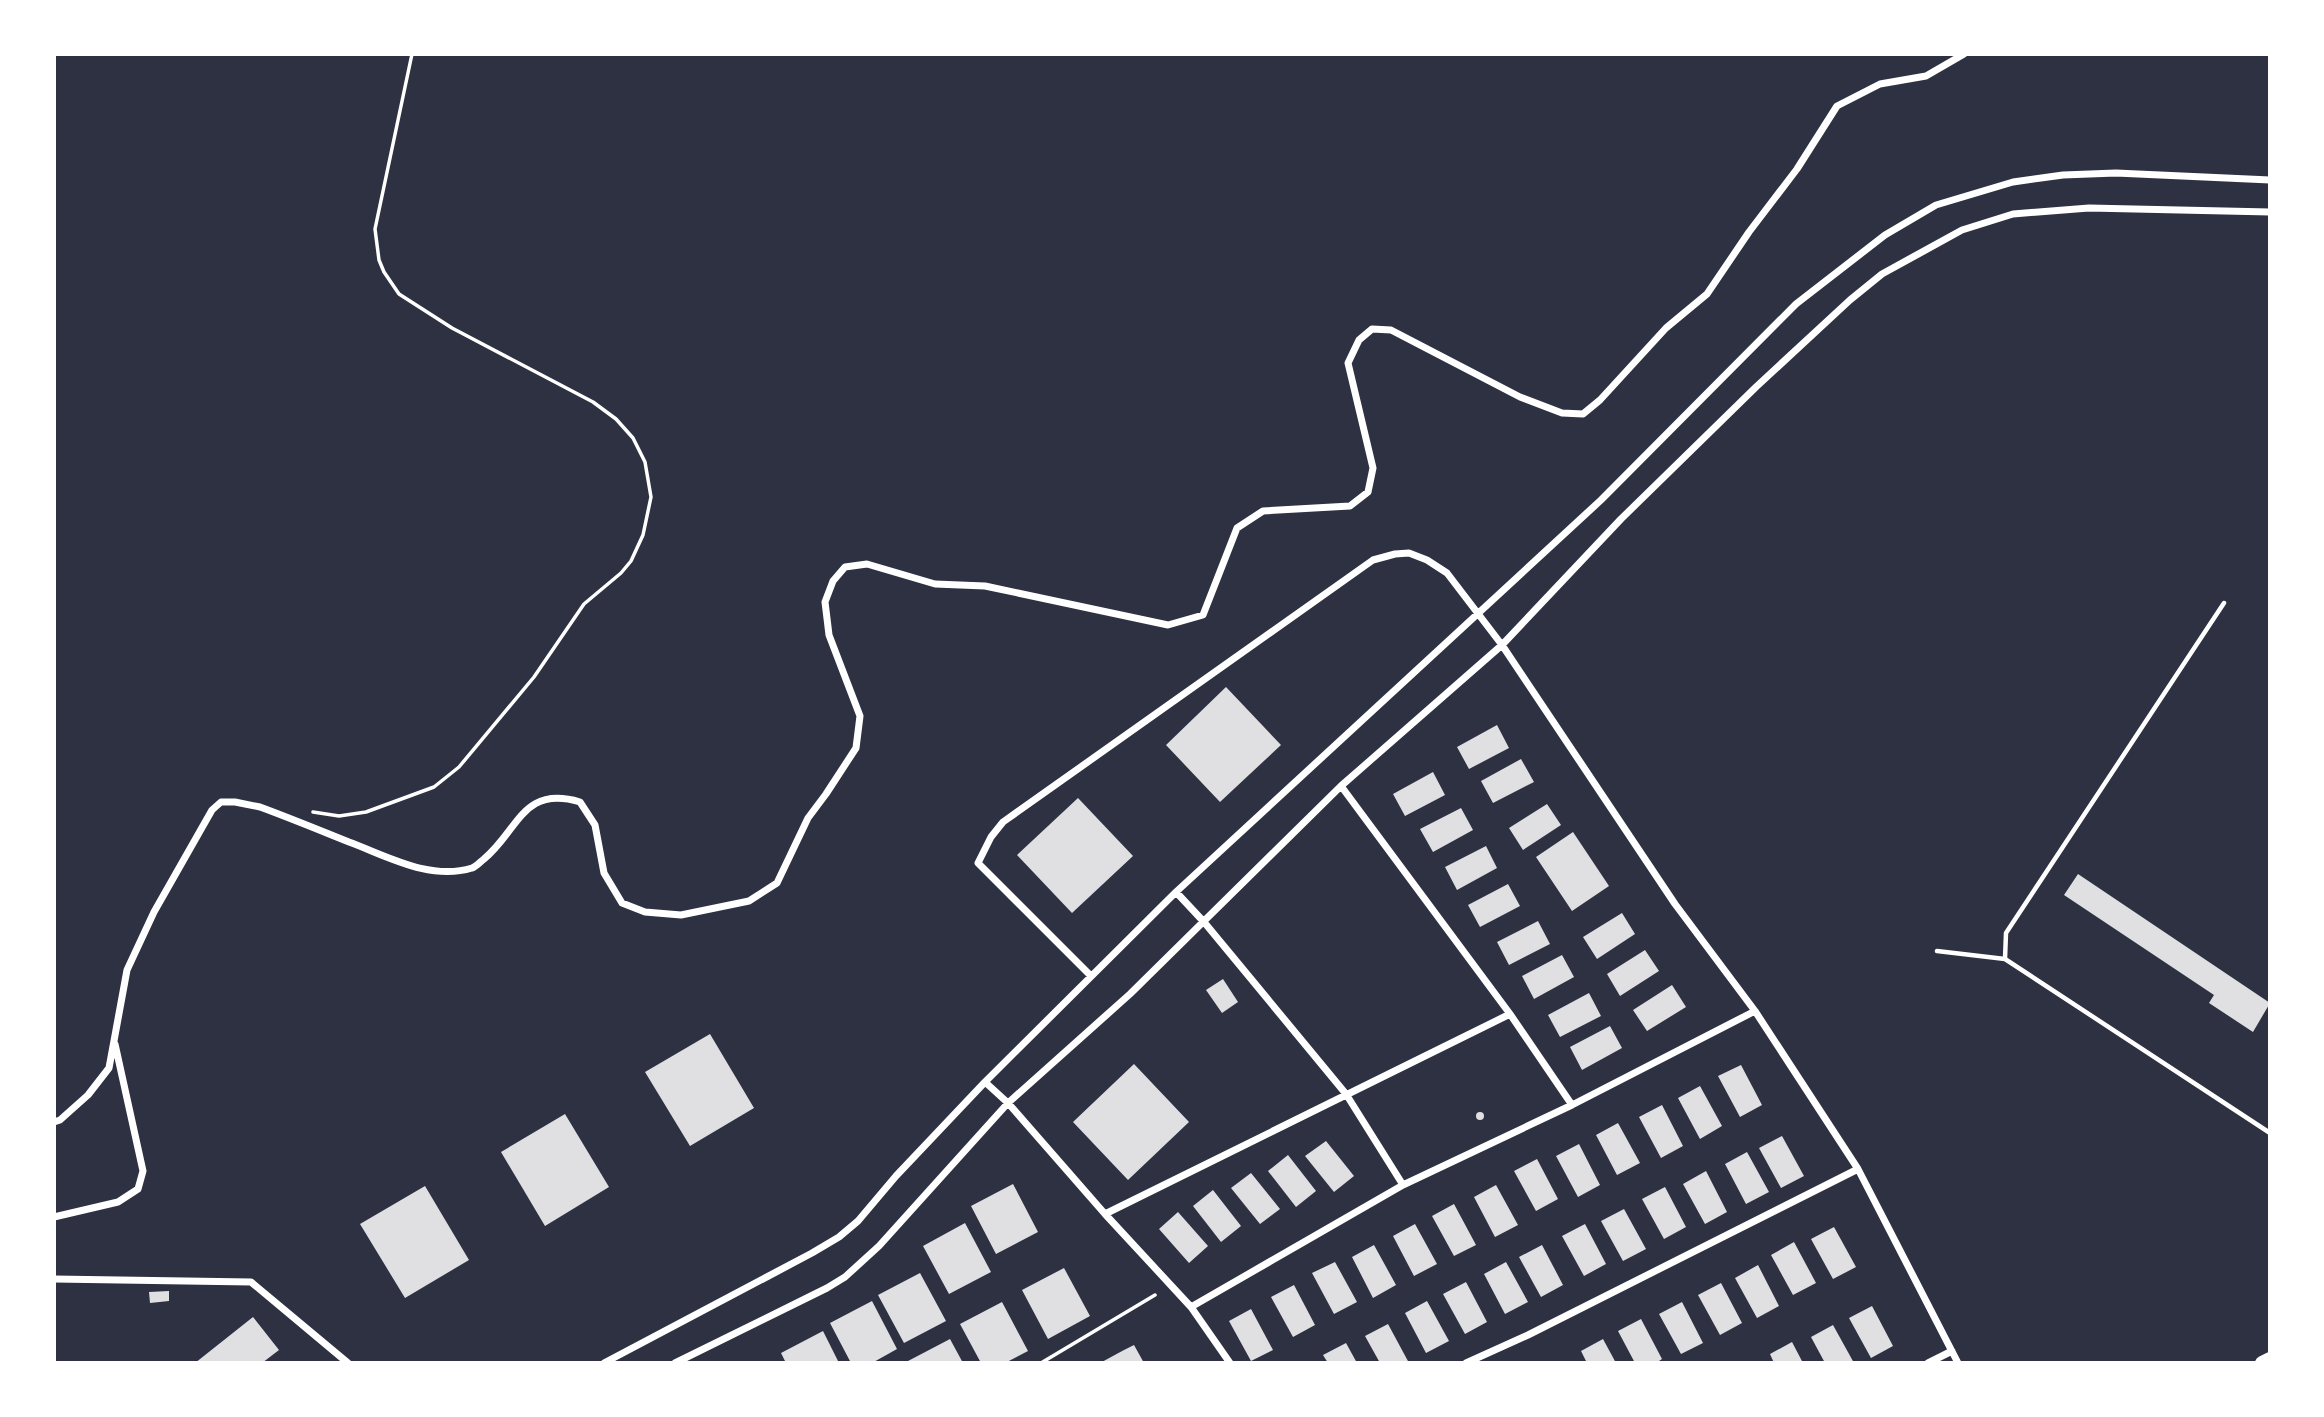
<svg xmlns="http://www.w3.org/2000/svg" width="2324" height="1417" font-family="'PT Serif',serif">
<rect width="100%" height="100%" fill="#2d3142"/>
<path fill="#e0e0e3" d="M1226 687 1281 745 1220 802 1166 745Z
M1497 725 1509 748 1469 769 1457 747Z
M1521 759 1534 782 1493 803 1481 781Z
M1433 772 1445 795 1405 816 1393 794Z
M1078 798 1133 856 1072 913 1017 855Z
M1547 804 1561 825 1523 850 1509 828Z
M1461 808 1473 830 1433 852 1420 829Z
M1573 832 1609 886 1572 911 1536 857Z
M1486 846 1497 868 1457 890 1445 867Z
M2078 874 2270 1003 2253 1032 2209 1003 2214 995 2064 895Z
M1508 884 1520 906 1480 927 1468 905Z
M1622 913 1635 934 1597 959 1583 937Z
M1538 921 1550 944 1509 965 1497 942Z
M1645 950 1659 971 1620 996 1607 974Z
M1562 955 1574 977 1534 999 1522 976Z
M1223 979 1238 1002 1222 1013 1206 990Z
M1672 985 1686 1007 1647 1031 1633 1010Z
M1589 993 1601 1016 1560 1037 1548 1015Z
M1610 1026 1622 1048 1582 1070 1570 1047Z
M710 1034 754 1108 690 1146 645 1072Z
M1134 1064 1189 1122 1128 1180 1073 1122Z
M1741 1065 1762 1105 1740 1117 1718 1076Z
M1700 1086 1722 1126 1700 1139 1678 1098Z
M1662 1105 1683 1146 1661 1158 1639 1117Z
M1476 1116a4 4 0 1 1 8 0a4 4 0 1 1-8 0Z
M565 1114 609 1187 545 1226 501 1152Z
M1618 1123 1640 1163 1617 1175 1596 1135Z
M1782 1136 1804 1176 1781 1188 1759 1148Z
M1326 1141 1354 1176 1334 1192 1305 1156Z
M1579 1144 1600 1185 1578 1197 1556 1156Z
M1747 1152 1769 1192 1746 1204 1725 1164Z
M1288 1155 1316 1191 1296 1207 1268 1171Z
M1537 1159 1558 1199 1536 1211 1514 1171Z
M1706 1171 1727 1212 1705 1224 1683 1184Z
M1251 1173 1280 1209 1260 1224 1231 1188Z
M1013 1184 1038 1232 996 1254 971 1206Z
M1496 1185 1518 1225 1495 1237 1474 1197Z
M425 1186 469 1260 405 1298 360 1224Z
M1665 1187 1686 1227 1664 1239 1642 1199Z
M1213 1190 1241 1226 1221 1242 1193 1206Z
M1454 1204 1476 1245 1454 1256 1432 1216Z
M1624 1209 1646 1249 1623 1261 1601 1221Z
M1178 1212 1208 1246 1189 1263 1159 1229Z
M965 1223 991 1272 949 1294 923 1246Z
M1415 1224 1437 1264 1414 1276 1393 1236Z
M1585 1224 1606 1264 1584 1276 1562 1236Z
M1834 1227 1856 1267 1833 1279 1811 1239Z
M1794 1242 1816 1283 1793 1295 1771 1255Z
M1374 1245 1396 1285 1373 1298 1352 1257Z
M1542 1245 1563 1285 1541 1297 1519 1257Z
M1335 1262 1357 1302 1334 1314 1312 1273Z
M1506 1262 1528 1302 1505 1314 1484 1274Z
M1758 1265 1779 1306 1757 1318 1735 1278Z
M1064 1268 1090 1316 1048 1339 1022 1290Z
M920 1273 946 1321 904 1343 878 1295Z
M1466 1282 1487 1322 1465 1334 1443 1294Z
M1721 1283 1742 1323 1720 1335 1698 1295Z
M1294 1285 1315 1325 1293 1337 1271 1297Z
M169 1291V1301L150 1303 149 1292Z
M872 1301 897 1349 872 1363H851L830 1323Z
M1427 1301 1449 1341 1426 1353 1405 1313Z
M1002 1302 1028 1351 1005 1363H981L960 1324Z
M1682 1302 1703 1343 1681 1354 1659 1314Z
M1872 1306 1893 1346 1871 1358 1849 1318Z
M1251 1309 1273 1350 1251 1361 1229 1321Z
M253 1317 279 1350 262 1363H195Z
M1641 1319 1662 1359 1656 1363H1635L1618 1331Z
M1388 1324 1409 1363H1380L1365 1336Z
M1833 1325 1854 1363H1825L1811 1337Z
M823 1331 839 1363H786L781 1353Z
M950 1339 963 1363H909L908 1361Z
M1603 1339 1616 1363H1587L1581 1351Z
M1792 1342 1803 1363H1774L1770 1354Z
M1346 1343 1357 1363H1328L1323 1355Z
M1134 1345 1144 1363H1100L1124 1350Z"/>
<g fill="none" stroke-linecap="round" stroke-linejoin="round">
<path stroke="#fff" stroke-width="3.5" d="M313 812 339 816 366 812 434 787 459 767 534 677 584 604 621 573 631 561 643 535 651 497 645 462 633 438 616 419 593 402 452 328 399 294 384 272 379 260 375 229 412 54
M1041 1363 1155 1295"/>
<path stroke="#fff" stroke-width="4.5" d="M1937 951 2005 959 2270 1133
M2005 959 2006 933 2224 603"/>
<path stroke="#fff" stroke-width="7" d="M1341 786 1510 1014 1572 1105
M1176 892 1204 922 1346 1094 1403 1185
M1091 976 978 863 991 837 1003 822 1373 560 1395 554 1409 553 1427 560 1447 573 1502 645 1675 904 1755 1011 1858 1169 1958 1363
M985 1082 1008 1103 1105 1214 1191 1307 1230 1363
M54 1122 60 1120 88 1095 109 1068 127 970 154 912 212 810 221 802H235L260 807C290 818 319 830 349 842 387 856 430 881 472 868 476 867 480 862 484 859 519 830 522 785 580 802L595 825 604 873 622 903 645 912 681 915 749 901 777 883 808 818 826 794 856 748 860 716 829 635 825 602 833 581 845 567 867 564 935 584 985 586 1168 625 1203 615 1237 528 1263 511 1350 506 1368 492 1373 468 1348 363 1359 340 1372 329 1391 330 1520 397 1562 413 1583 414 1600 400 1666 328 1707 294 1749 232 1797 169 1837 106 1880 84 1926 76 1964 54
M1105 1214 1510 1014
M54 1217 118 1202 138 1189 143 1171 115 1044
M54 1279 251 1282 348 1363
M1191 1307 1403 1185 1572 1105 1755 1011
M604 1363 812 1253 839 1237 858 1221 896 1176 985 1082 1176 892 1601 500 1796 304 1885 235 1936 205 2013 182 2063 175 2116 173 2270 180
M675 1363 827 1288 845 1277 879 1246 1008 1103 1130 994 1341 786 1502 645 1621 519 1756 387 1850 300 1882 274 1962 230 2013 214 2089 208 2270 212
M1466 1363 1528 1335 1858 1169
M1928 1363 1952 1351"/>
<path stroke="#fff" stroke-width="14" d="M2262 1363 2270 1359"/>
</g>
<rect width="2324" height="1417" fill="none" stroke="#ffffff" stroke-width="112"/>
</svg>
